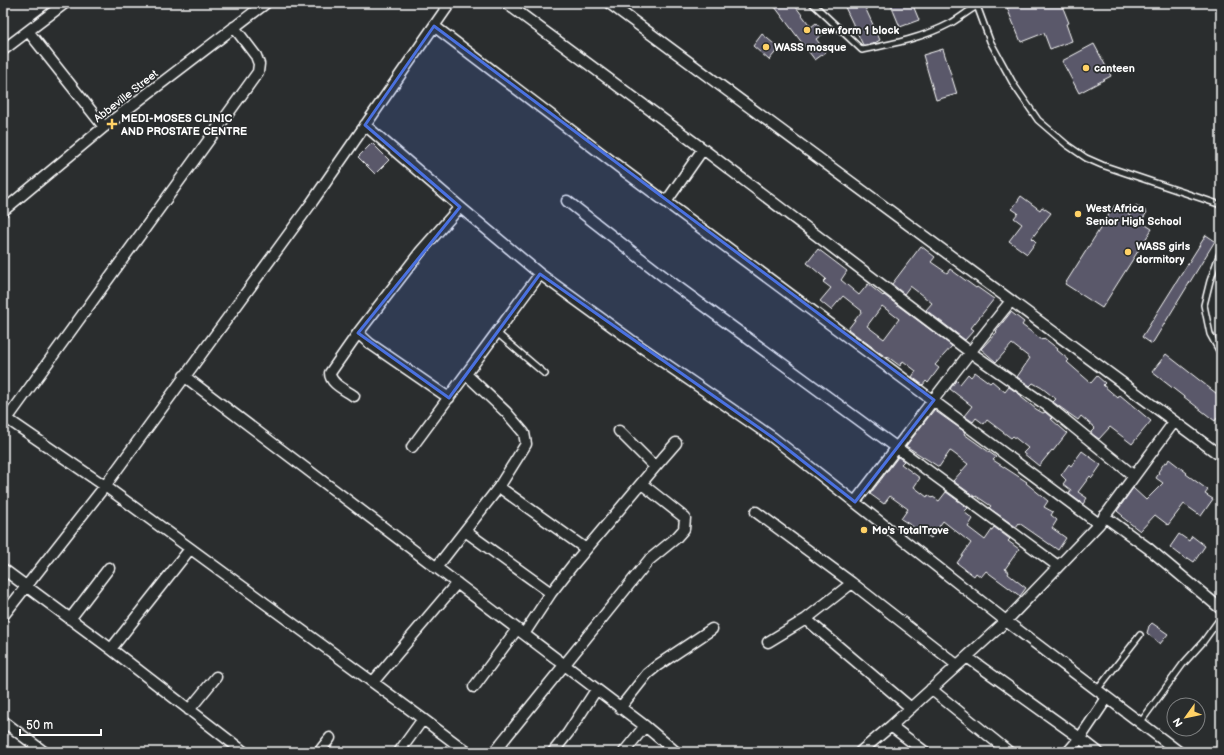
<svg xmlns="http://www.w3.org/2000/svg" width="1224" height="755" font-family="'Balsamiq Sans',sans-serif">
<rect width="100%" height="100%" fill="#2a2d2e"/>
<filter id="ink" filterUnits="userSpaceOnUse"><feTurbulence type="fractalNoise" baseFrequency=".025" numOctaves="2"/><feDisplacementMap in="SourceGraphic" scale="8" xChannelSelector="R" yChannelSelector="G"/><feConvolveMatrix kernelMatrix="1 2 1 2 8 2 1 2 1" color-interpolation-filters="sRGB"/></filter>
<g filter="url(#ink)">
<path fill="#5a586a" stroke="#fff" fill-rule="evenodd" d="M772 3H793L811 27 816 23 824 33 816 39 826 52 815 60Z
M843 3H863L880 40 873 44 863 45Z
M890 3H912L919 20 900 27Z
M1021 3H1061L1069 23 1066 24 1072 41 1050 49 1044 33 1021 42 1007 8Z
M762 34 779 48 769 60 753 46Z
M1094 44 1111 76 1079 93 1062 61Z
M943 49 957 94 936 100 923 55Z
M372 143 389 160 375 174 358 157Z
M1021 196 1040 210 1042 207 1051 213 1032 238 1036 242 1027 254 1009 241 1022 224 1014 218 1018 213 1012 209Z
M1115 205 1130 215 1136 205 1147 212 1141 222 1152 229 1102 308 1065 284Z
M1206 235 1215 241 1152 344 1142 337Z
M921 246 935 257 931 262 947 273 950 269 976 288 977 287 994 299 971 328 974 330 965 340 926 310 932 303 910 286 904 294 892 284Z
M818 249 847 271 841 280 859 295 868 284 883 296 884 295 952 346 935 365 939 368 928 383 926 381 923 385 912 377 916 371 903 361 900 366 888 357 887 358 848 329 862 311 843 296 831 310 820 301 831 288 823 282 826 279 807 263ZM882 306 899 319 884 339 867 326Z
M1011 312 1024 322 1022 325 1042 340 1044 338 1058 349 1057 350 1069 360 1067 362 1091 383 1097 376 1105 383 1103 385 1118 398 1120 395 1151 421 1132 444 1110 427 1099 439 1092 434 1091 432 1095 428 1081 416 1078 420 1053 402 1056 399 1042 388 1033 383 1030 386 1017 377 1030 358 1012 344 996 362 981 349 997 332 996 331Z
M1166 354 1221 397V413L1215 421 1152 372Z
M975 372 990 383 992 381 1005 392 1009 387 1022 396 1021 397 1036 409 1043 413 1045 412 1052 418 1051 419 1067 433 1053 451 1052 450 1039 466 1023 453 1028 448 1013 436 1011 438 987 420 984 424 976 418 973 422 964 416 972 406 950 389 956 380 960 384 968 374 971 377Z
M934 410 965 432 964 434 996 457 993 460 1027 482 1026 483 1048 501 1044 507 1053 512 1051 515 1057 520 1052 528 1066 538 1058 550 1019 523 1016 527 989 508 991 506 976 496 975 497 953 481 968 464 952 452 950 451 939 467 906 446Z
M1082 451 1101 465 1092 478 1090 476 1078 492 1087 498 1083 504 1069 494 1071 490 1063 484 1066 480 1061 475 1069 464 1071 466Z
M898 457 904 461 901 464 920 478 914 487 927 497 928 495 932 498 933 497 939 501 946 492 968 508 964 512 973 519 968 527 985 540 994 527 1010 539 1008 541 1019 549 1005 569 1009 572 1008 574 1026 588 1020 596 986 571 981 577 976 573 974 576 957 563 971 543 943 521 931 538 901 519 908 509 890 496 884 504 870 494Z
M1169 459 1187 473 1186 474 1208 490 1205 494 1213 499 1201 516 1184 504 1168 525 1155 515 1140 531 1122 517 1123 516 1117 511 1133 488 1146 500 1163 483 1156 478 1159 473 1158 472 1165 462 1167 463Z
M1179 534 1189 541 1192 536 1205 546 1194 562 1188 558 1187 560 1170 547Z
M1152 623 1168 634 1160 644 1147 633 1149 626Z"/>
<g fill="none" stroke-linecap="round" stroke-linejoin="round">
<defs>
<path id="lane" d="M812 3 862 50C892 44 923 38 951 23 960 18 968 11 977 6
M976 3 990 41 1014 85 1038 120 1067 145 1086 158 1102 165 1221 205
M1221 250 1210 281 1204 305 1210 334 1221 354
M497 333 545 374
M1097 690 1140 635
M1140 723 1183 664 1203 642 1221 617"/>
<path id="street" d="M506 3 703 149 970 352 1049 407 1134 476
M609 3 1221 456
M434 26 623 170 1099 524
M28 31 104 127
M3 50 65 3
M365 125 460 207 540 274 631 340 772 437 1006 621 1179 752
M567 201 667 279 1058 566
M666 202 703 149
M3 211 104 127 266 3
M184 376 645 726 676 752
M354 396C346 390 330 384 330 373L358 333
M449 398 369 343 358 333 421 251 460 207
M3 416 105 486 423 719 467 752
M7 419 258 72 259 64 256 56 234 27
M619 431 655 467
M412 447 540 274
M499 487 586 549
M855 502C907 435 957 367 1011 301
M756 512 852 583 957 665
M1104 516 1148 548 1221 609
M465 531 551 593
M436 568 499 487 526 444 524 433 506 412 466 374
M3 569 111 649 244 752
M3 616 105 486 310 205 450 3
M70 619 109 568
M806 619 911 708
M524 634 551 593 572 566 655 467 676 443
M768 642 806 619 852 583
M111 649 190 549
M967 657 1080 738 1068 752
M373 682 457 583
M474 687 517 629
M931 689 1009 752
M620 708 647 674 658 665 712 629
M189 710 216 677
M3 721 44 752
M891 726 925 752
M319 752 330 738
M399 752 423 719
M494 752 649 560 676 538 684 529 685 518 642 484
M553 752 568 733 596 690
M624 752 645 726
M860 752 891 726 1006 621 1099 524 1174 422
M1098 752 1080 738 1107 698"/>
</defs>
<use href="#lane" stroke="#fff" stroke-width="8"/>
<use href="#street" stroke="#fff" stroke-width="13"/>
<use href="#lane" stroke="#2a2d2e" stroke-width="5"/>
<use href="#street" stroke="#2a2d2e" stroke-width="10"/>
</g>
</g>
<path fill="#4a71e0" fill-opacity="0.2" stroke="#4a71e0" stroke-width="3" stroke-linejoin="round" d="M434 26 934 400 855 502 772 437 540 274 449 398 358 333 460 207 365 125Z"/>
<g fill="#ffd166" stroke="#2a2d2e" stroke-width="1.5">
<circle cx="807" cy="30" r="4"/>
<circle cx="766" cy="47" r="4"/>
<circle cx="1086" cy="68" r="4"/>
<path d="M110 118h4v4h4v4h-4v4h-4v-4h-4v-4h4z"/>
<circle cx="1078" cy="214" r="4"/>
<circle cx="1128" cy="252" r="4"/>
<circle cx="864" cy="530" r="4"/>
</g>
<g text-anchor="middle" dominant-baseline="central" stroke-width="3.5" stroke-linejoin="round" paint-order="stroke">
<g font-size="11" font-weight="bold" fill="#fff" stroke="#2a2d2e" text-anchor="start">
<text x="815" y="30">new form 1 block</text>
<text x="774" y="47">WASS mosque</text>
<text x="1094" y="68">canteen</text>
<text x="121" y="118">MEDI-MOSES CLINIC<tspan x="121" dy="13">AND PROSTATE CENTRE</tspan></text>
<text x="1086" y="208">West Africa<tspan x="1086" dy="13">Senior High School</tspan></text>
<text x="1136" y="246">WASS girls<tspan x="1136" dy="13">dormitory</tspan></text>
<text x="872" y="530">Mo's TotalTrove</text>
</g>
<g font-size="11" fill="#fff" stroke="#2a2d2e">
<text transform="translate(126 96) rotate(-38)">Abbeville Street</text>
</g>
</g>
<rect width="1224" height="755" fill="none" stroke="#2a2d2e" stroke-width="16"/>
<rect x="8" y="8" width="1208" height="739" fill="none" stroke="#fff" stroke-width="1.5" filter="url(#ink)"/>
<g transform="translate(1186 717) rotate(237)"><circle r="19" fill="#2a2d2e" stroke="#7f8182"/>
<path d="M0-3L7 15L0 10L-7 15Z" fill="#ffd166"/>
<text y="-6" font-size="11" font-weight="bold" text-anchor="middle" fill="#ffffff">N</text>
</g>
<path d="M20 729v6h81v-6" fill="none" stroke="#ffffff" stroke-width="2"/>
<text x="26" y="729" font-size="12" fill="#ffffff" stroke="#2a2d2e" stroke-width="3" paint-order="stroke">50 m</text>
</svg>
